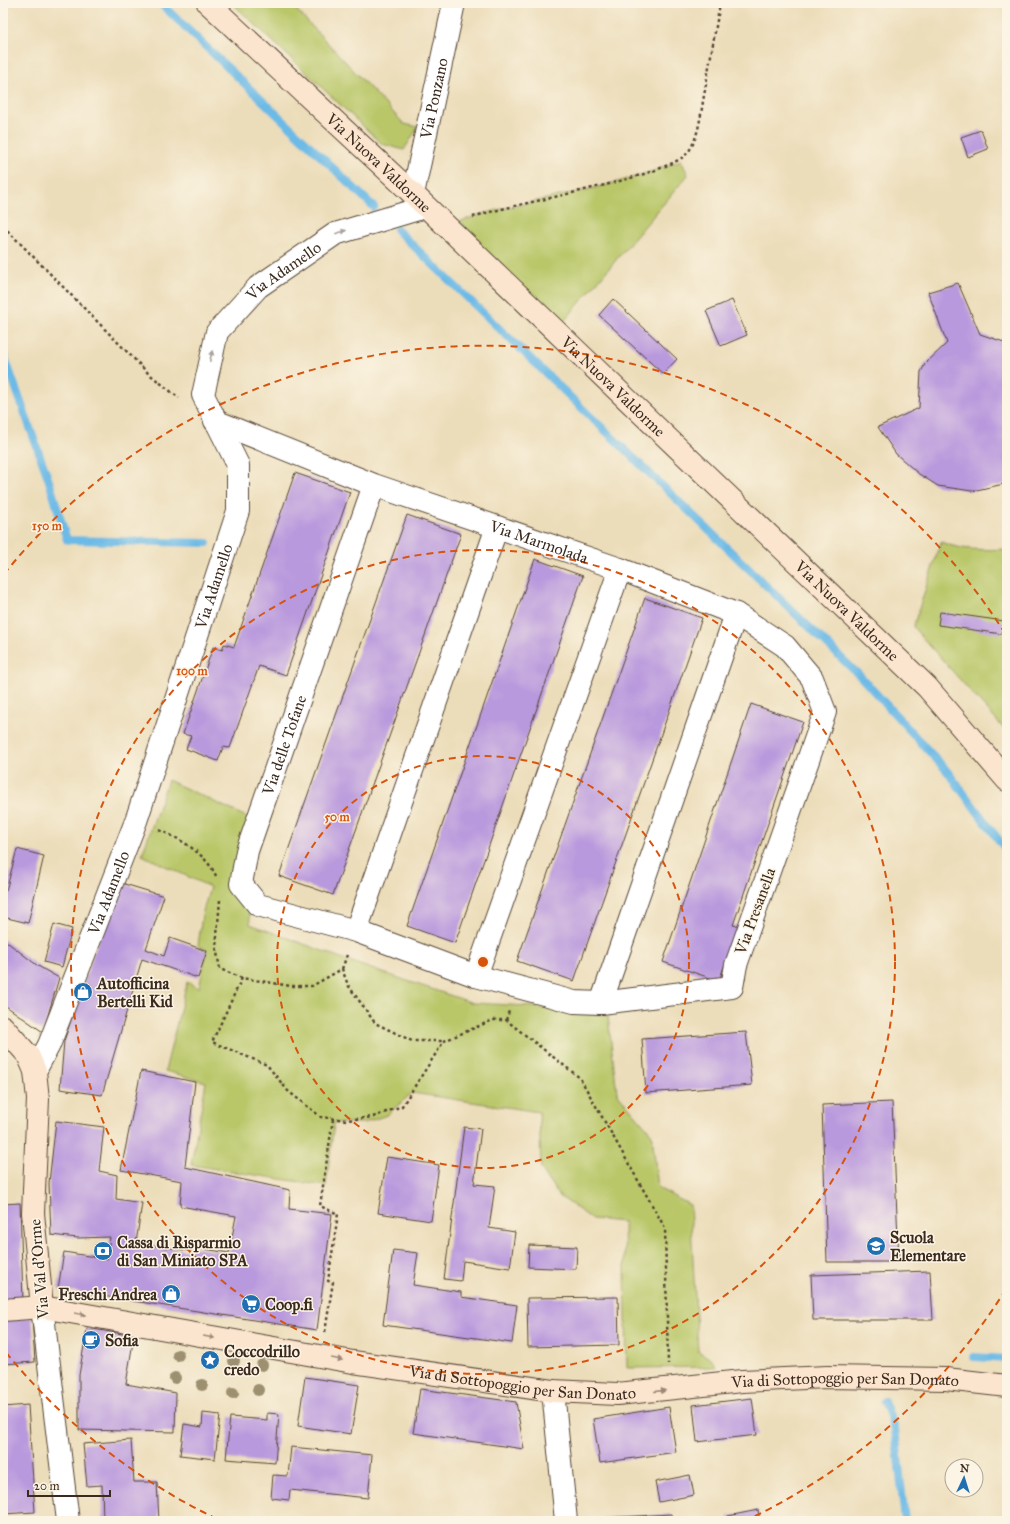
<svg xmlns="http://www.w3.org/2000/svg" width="1010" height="1524" font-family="'IM FELL Great Primer',serif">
<rect width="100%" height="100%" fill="#fcf5e5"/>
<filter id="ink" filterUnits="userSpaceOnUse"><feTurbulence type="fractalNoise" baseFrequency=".025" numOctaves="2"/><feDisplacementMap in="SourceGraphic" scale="8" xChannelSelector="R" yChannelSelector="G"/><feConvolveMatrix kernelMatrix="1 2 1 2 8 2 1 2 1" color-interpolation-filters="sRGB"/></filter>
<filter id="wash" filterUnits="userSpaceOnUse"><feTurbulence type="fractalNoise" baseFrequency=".012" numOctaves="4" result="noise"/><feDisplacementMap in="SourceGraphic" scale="16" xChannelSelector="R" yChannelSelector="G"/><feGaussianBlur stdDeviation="0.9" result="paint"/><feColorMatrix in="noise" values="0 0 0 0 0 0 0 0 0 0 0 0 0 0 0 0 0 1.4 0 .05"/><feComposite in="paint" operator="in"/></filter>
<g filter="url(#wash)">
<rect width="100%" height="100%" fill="#ecddba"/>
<path fill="#b9c769" stroke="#7a7844" d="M232 3H290L404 124 418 127 404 150 382 144Z
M681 160 688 175 555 332 446 227C459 222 473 216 486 213 551 196 619 187 681 160Z
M941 542C962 551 985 550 1007 549V723L1004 729 913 627Z
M168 780 255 821 233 895 249 907 250 924 360 965 473 1003 527 1006 608 1016 617 1093 652 1134 658 1188 690 1205 698 1351 711 1359 716 1367 627 1368 624 1222 592 1219 558 1195 541 1168 539 1112 412 1093 387 1115 364 1123H334L326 1186 191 1165 206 1082 165 1071 187 982 199 988 207 950 198 946 202 915 210 887 142 855Z"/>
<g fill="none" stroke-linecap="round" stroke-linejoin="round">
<path stroke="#6cbae6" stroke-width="8" d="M160 3 374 207
M397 230 860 676 947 771 1007 851
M3 352 49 481 67 540 207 543
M974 1357 1007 1359
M884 1401 895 1429 905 1521"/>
</g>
<g id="blocks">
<path fill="#b999dd" d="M981 130 988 149 968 157 961 137Z
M958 283 980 334 1007 343V489L1004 484 972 491 938 486 919 474 896 454 878 427 919 408 921 372 925 364 947 343 928 292Z
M613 299 677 359 663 374 599 315Z
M732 300 747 335 721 346 706 311Z
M295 473 350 492 286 675 259 666 230 748 223 747 218 761 186 749 191 736 183 734 213 647 222 650 224 644 234 647Z
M407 515 461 534 333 895 279 876Z
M535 559 583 576 455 943 407 926Z
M645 598 702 618 574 981 517 961Z
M940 612 1004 621 1002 634 938 625Z
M751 704 803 722 733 925 738 926 719 981 663 962Z
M17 849 44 856 28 923 3 917V890L6 891Z
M118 882 164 896 146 949 164 956 170 938 207 951 198 978 142 959 102 1095 60 1089 64 1041Z
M54 924 72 929 62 967 44 962Z
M3 939 38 966 59 978 43 1032 3 1004Z
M746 1032 752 1085 646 1093 642 1039Z
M141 1071 195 1082 185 1167 290 1190 289 1209 332 1214 317 1330 58 1289 64 1252 107 1259 110 1237 78 1238 51 1235 49 1183 56 1121 104 1127 99 1171 117 1175 116 1199 142 1203 136 1243 191 1251 192 1247 229 1253 236 1216 180 1206 182 1181 121 1170Z
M892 1102 899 1262H827L822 1105Z
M464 1127 481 1129 474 1184 495 1186 489 1228 515 1232 510 1268 463 1261 461 1281 444 1279Z
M387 1157 439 1165 431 1221 378 1213Z
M20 1203 23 1303 3 1304V1204Z
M529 1245 577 1247 576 1269 528 1267Z
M393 1250 418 1253 413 1285 461 1292V1297L517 1305 512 1343 383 1325Z
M930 1271 933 1320H813L811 1275Z
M618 1297 619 1345 528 1347 527 1298Z
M32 1317 35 1362 3 1364V1319Z
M87 1328 134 1336 126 1384 176 1393 175 1432 79 1430V1375Z
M305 1377 359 1385 351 1434 298 1426Z
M420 1389 516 1402 524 1449 413 1433Z
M752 1398 757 1435 697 1442 693 1405Z
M28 1405 35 1512 3 1514V1407Z
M669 1407 676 1452 600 1463 593 1419Z
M203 1413 220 1415 215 1459 180 1455 184 1424 202 1427Z
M267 1413 279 1414 275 1463 226 1459 230 1417 267 1420Z
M131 1440 134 1482H157L159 1521H103L102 1485 87 1486 83 1444Z
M291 1447 372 1455 368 1498 290 1490 289 1500 271 1498 273 1475 288 1476Z
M690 1475 694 1495 659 1502 655 1482Z
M758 1510 760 1521H729L728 1516Z
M671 1514 672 1521H603L602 1518Z"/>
</g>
</g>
<g filter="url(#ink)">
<use href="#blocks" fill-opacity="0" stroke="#564535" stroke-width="1"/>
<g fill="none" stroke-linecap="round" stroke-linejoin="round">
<defs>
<g id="street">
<path id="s1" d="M413 194 454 3"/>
<path id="s2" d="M215 421 374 485 620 569 736 614 785 646 812 678 825 712 736 965 732 987 601 1003 574 1002 476 976 356 931 258 905 241 884 247 851 374 485"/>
<path d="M356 931 497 527"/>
<path d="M476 976 620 569"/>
<path d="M601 1003 736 614"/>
<path id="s3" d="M35 1071 49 1045 136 821 238 511V465L203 395 217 332 258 287 335 234 425 207"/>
<path d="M42 1307 68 1521"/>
<path d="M553 1391 566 1521"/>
</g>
<g id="secondary">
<path id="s4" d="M208 3 413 194 927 687 1007 780"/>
<path d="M3 1027 28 1055 35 1071 38 1099 33 1213 42 1307"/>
<path id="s5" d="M3 1310 42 1307 353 1362 553 1391 617 1394 742 1381 827 1377 946 1379 1007 1386"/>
</g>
</defs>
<use href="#street" stroke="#564535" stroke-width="24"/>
<use href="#secondary" stroke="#564535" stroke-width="24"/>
<path stroke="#564535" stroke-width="2.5" stroke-dasharray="3 3" stroke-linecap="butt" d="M473 217C512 203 672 178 689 151 700 134 701 110 705 90 710 61 715 32 720 3
M3 226 148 373 179 398
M159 830C180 838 207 855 216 876
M220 900 216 947 220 969 242 978 291 986H312L342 969 348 985 375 1023 412 1041H444
M342 969 347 955
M242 978 212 1042 267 1065 288 1091 321 1117 347 1120 373 1117 402 1106 444 1041 493 1020H506L580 1078 665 1228 668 1364
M506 1020 509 1011
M325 1332 333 1282 328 1281 338 1214 320 1206 333 1119"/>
<use href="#street" stroke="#fff" stroke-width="22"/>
<use href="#secondary" stroke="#fce5cf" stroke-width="22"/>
</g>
<g fill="#9c906f">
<circle cx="178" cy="1355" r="6"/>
<circle cx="234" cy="1361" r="6"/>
<circle cx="262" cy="1365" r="6"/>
<circle cx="175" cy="1378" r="6"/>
<circle cx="202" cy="1385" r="6"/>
<circle cx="258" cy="1390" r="6"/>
<circle cx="233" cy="1393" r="6"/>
</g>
<defs><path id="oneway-solid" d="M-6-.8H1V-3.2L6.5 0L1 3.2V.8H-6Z"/></defs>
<g fill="#a79f9a">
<use href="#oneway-solid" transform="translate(341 232) rotate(-17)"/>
<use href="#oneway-solid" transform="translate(211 356) rotate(-77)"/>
</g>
<g fill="#9c8876">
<use href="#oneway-solid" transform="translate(80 1314) rotate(10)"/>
<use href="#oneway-solid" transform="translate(209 1337) rotate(10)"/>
<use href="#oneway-solid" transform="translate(337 1359) rotate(10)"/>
<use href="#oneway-solid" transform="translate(660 1391) rotate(-5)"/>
</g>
</g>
<g fill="none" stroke="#d7540e" stroke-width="2" stroke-dasharray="7 5">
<circle cx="483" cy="962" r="206"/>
<circle cx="483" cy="962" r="412"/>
<path d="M1006 1289A617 617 0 0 1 749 1519M217 1519A617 617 0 0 1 4 1350M4 574A617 617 0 0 1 1006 635"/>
</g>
<defs>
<symbol id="shop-disc" viewBox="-11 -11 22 22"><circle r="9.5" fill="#1f6fb2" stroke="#fcf5e5"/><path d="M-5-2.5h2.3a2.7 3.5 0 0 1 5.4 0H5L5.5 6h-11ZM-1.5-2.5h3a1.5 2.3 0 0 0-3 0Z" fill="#fff"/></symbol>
<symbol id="school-disc" viewBox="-11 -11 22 22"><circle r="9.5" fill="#1f6fb2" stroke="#fcf5e5"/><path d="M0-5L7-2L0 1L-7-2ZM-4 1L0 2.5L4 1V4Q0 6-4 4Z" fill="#fff"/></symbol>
<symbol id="bank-disc" viewBox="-11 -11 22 22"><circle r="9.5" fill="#1f6fb2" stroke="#fcf5e5"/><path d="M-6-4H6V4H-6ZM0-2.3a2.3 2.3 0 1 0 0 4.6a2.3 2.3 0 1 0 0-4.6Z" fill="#fff"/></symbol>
<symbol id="supermarket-disc" viewBox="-11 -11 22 22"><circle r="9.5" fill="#1f6fb2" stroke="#fcf5e5"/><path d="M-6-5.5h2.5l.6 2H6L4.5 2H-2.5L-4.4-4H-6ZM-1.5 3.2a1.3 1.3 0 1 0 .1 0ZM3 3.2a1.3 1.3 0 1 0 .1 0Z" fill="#fff"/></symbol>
<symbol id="cafe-disc" viewBox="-11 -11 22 22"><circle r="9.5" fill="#1f6fb2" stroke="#fcf5e5"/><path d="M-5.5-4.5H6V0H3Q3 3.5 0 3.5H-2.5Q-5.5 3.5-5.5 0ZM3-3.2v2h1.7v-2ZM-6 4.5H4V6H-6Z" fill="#fff"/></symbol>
<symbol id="sight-disc" viewBox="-11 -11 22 22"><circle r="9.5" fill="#1f6fb2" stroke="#fcf5e5"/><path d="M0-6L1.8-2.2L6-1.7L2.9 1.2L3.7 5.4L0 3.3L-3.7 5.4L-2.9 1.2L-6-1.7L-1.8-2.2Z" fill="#fff"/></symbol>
</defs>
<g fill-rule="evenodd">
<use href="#shop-disc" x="72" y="981" width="22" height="22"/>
<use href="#school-disc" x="865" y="1235" width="22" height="22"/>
<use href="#bank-disc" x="92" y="1240" width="22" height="22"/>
<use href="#shop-disc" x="160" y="1283" width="22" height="22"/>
<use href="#supermarket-disc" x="240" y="1293" width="22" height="22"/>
<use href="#cafe-disc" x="80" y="1329" width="22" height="22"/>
<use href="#sight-disc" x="199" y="1349" width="22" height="22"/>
</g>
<g text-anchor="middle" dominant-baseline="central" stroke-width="3" stroke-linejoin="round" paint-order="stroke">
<g font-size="16" fill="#3b2a1e" stroke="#fcf5e5">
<text stroke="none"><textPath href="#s1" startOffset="98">Via Ponzano</textPath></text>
<text stroke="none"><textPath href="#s4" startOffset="234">Via Nuova Valdorme</textPath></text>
<text stroke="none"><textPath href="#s3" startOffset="876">Via Adamello</textPath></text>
<text stroke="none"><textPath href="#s4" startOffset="558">Via Nuova Valdorme</textPath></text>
<text stroke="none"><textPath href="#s2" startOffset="346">Via Marmolada</textPath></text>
<text stroke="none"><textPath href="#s3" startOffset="517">Via Adamello</textPath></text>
<text stroke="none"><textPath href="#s4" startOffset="882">Via Nuova Valdorme</textPath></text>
<text stroke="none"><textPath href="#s2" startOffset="1646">Via delle Tofane</textPath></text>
<text stroke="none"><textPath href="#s3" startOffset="193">Via Adamello</textPath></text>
<text transform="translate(755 911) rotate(-70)">Via Presanella</text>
<text transform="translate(39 1269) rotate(-95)">Via Val d'Orme</text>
<text stroke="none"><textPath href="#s5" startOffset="526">Via di Sottopoggio per San Donato</textPath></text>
<text stroke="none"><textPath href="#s5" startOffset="850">Via di Sottopoggio per San Donato</textPath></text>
</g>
<g font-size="16" font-weight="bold" fill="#3b2a1e" stroke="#fcf5e5" text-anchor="start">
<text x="97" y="983">Autofficina<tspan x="97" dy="18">Bertelli Kid</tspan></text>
<text x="890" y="1237">Scuola<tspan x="890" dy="18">Elementare</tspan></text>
<text x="117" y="1242">Cassa di Risparmio<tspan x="117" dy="18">di San Miniato SPA</tspan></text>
<text x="157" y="1294" text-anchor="end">Freschi Andrea</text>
<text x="265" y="1304">Coop.fi</text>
<text x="105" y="1340">Sofia</text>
<text x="224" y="1351">Coccodrillo<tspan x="224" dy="18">credo</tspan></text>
</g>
</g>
<circle cx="483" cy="962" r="6" fill="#d7540e" stroke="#fcf5e5" stroke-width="2"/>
<g font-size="12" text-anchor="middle" font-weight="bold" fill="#d7540e" stroke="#fcf5e5" stroke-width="3" stroke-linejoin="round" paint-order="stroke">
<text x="47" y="530">150 m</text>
<text x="192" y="675">100 m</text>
<text x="337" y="821">50 m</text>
</g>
<rect width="1010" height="1524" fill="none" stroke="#fcf5e5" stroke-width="16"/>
<g transform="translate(964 1478) rotate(4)"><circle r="19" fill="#fcf5e5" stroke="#afa495"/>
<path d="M0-3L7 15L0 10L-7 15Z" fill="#1f6fb2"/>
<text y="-6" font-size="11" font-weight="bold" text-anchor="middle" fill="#3b2a1e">N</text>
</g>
<path d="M28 1490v6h82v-6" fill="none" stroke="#3b2a1e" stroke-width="2"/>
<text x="34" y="1490" font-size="12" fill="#3b2a1e" stroke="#fcf5e5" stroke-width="3" paint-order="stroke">20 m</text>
</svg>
